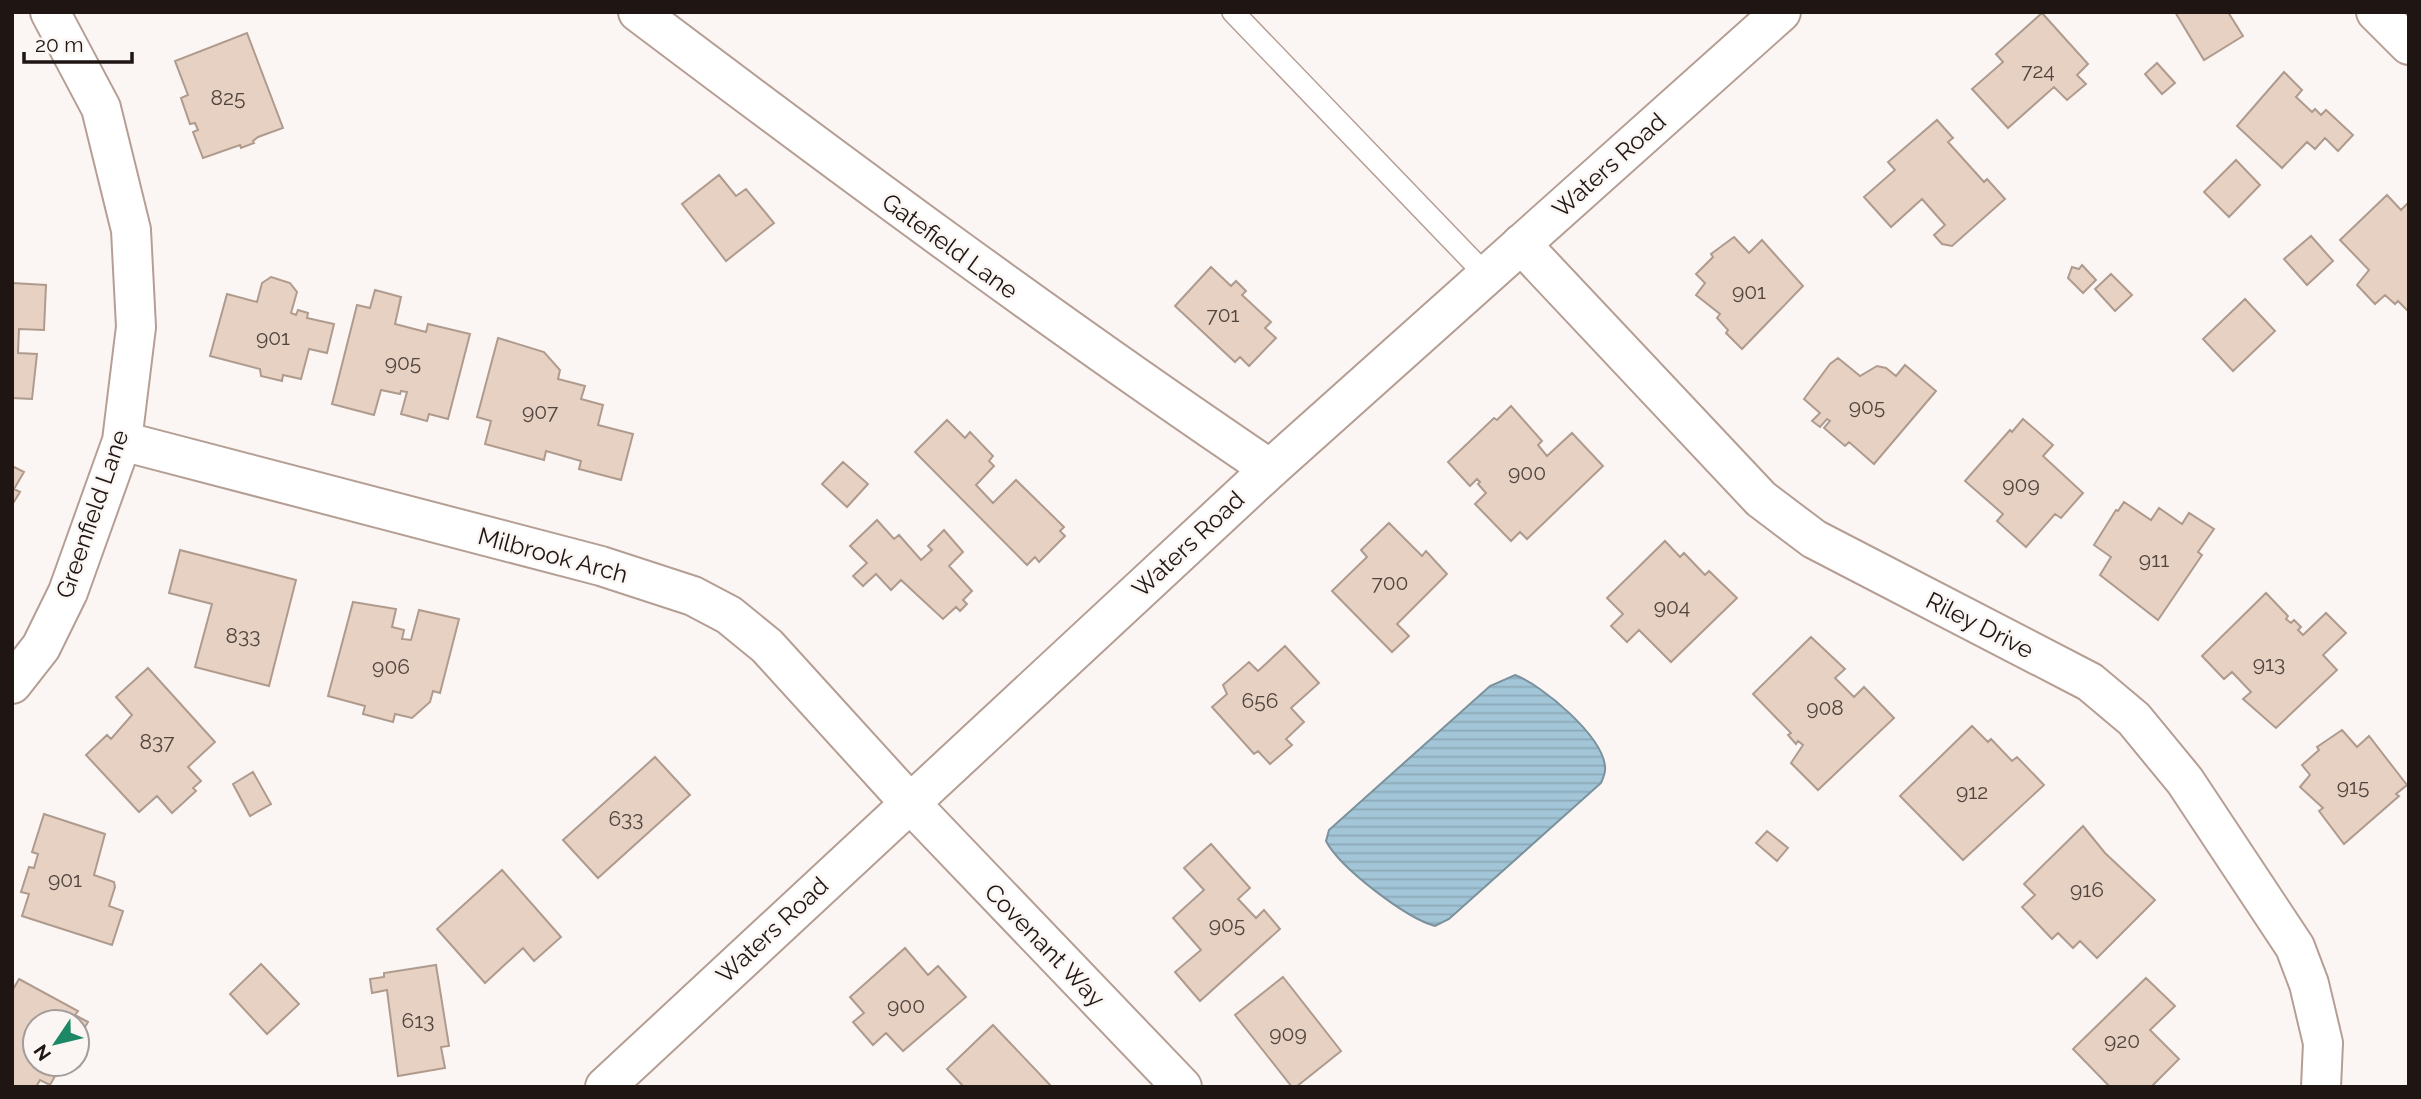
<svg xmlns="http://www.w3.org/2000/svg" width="2421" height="1099" font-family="Raleway,sans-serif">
<defs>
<pattern id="water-rules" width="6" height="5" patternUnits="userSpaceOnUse" patternTransform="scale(1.75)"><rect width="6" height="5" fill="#a2c6d7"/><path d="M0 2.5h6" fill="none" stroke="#8ba9b8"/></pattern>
</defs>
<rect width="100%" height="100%" fill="#fbf6f4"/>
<path fill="url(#water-rules)" stroke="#7b919c" stroke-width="2" d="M1515 675C1542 685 1603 736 1605 767 1606 772 1603 778 1601 783L1449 919 1435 926C1406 918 1340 868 1326 841L1329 830 1490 686Z"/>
<path fill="#e7d1c3" stroke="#af9b8d" stroke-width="2" d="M2175 12H2228L2243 36 2204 60Z
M2042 13 2088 64 2077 75 2086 84 2067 100 2054 87 2008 128 1972 89 2003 62 1996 54Z
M247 33 283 128 258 137 253 141 254 143 241 148 240 145 203 158 193 132 198 130 195 123 190 124 181 98 188 95 175 61Z
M2157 63 2175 83 2162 94 2145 74Z
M2284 72 2302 90 2296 97 2312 112 2315 109 2321 115 2326 110 2353 135 2338 151 2325 138 2315 149 2307 142 2282 168 2237 126Z
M1937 120 1953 138 1948 142 1984 182 1987 179 2005 199 1952 246 1942 244 1934 235 1945 225 1922 199 1891 227 1864 197 1895 170 1888 162Z
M2236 160 2260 185 2229 217 2204 192Z
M719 175 736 196 746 189 774 223 726 261 682 204Z
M2387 195 2401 210 2409 202V312L2398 301 2395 304 2385 295 2375 304 2357 285 2369 270 2340 240Z
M2311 236 2333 261 2307 285 2284 259Z
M1734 237 1749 253 1762 240 1803 286 1742 349 1726 333 1728 330 1717 318 1720 314 1696 295 1705 283 1696 274 1713 257 1711 254Z
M2082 265 2096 280 2083 293 2068 278 2072 267 2079 269Z
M1211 267 1231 286 1236 281 1246 291 1242 295 1271 322 1265 328 1276 338 1249 366 1240 357 1235 362 1175 306Z
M2111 274 2132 295 2115 311 2095 289Z
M271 277 290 283 297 292 291 313 296 315 298 310 308 313 307 318 334 324 327 353 309 349 301 379 283 375 282 381 261 376 260 369 210 356 227 294 257 302 262 283Z
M12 283 46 285 44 330 19 329 18 353 37 354 32 399 12 398Z
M375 290 401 297 395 324 426 332 428 324 470 334 448 419 429 414 427 421 401 414 407 392 401 391 400 394 381 390 374 415 332 404 357 305 370 308Z
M2245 299 2275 331 2233 371 2203 339Z
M498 338 544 352 560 370 558 379 585 386 581 399 603 405 598 425 633 434 621 480 579 469 581 461 546 451 544 460 485 444 491 421 477 417Z
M1838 358 1860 376 1877 366 1886 368 1896 376 1905 365 1936 391 1874 464 1849 442 1845 446 1824 428 1830 421 1827 419 1820 427 1812 421 1820 413 1804 399 1830 364Z
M1511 406 1542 441 1538 445 1547 456 1572 433 1603 466 1527 539 1520 532 1511 541 1475 504 1486 493 1478 484 1480 482 1477 479 1470 486 1448 462 1494 418 1497 420Z
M2023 419 2053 445 2043 456 2083 493 2061 518 2055 514 2026 547 1997 521 2003 514 1965 481 2010 430 2012 432Z
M947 420 965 438 970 432 993 456 989 461 994 466 976 485 993 503 1016 480 1064 527 1060 531 1065 536 1039 562 1035 557 1027 565 915 452Z
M843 462 868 484 847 507 822 484Z
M12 466 24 472 14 489 20 492 12 505Z
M2124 502 2151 520 2159 508 2182 524 2189 513 2214 529 2198 552 2202 555 2158 620 2100 575 2111 557 2094 545 2116 510 2118 511Z
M877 520 894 539 899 535 921 560 932 550 928 546 944 530 963 552 949 566 972 591 963 600 967 604 960 611 956 607 943 619 901 580 891 590 876 574 863 586 853 576 867 563 850 546Z
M1389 523 1422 556 1426 551 1447 574 1397 624 1409 636 1392 652 1332 591 1367 557 1361 550Z
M1665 541 1680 557 1684 553 1705 575 1709 571 1737 598 1671 662 1639 630 1627 642 1611 626 1623 614 1607 598Z
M180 550 296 580 269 686 195 667 212 604 169 593Z
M2266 593 2288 616 2286 619 2291 623 2294 620 2301 627 2298 630 2303 635 2326 613 2346 633 2323 655 2337 670 2276 728 2243 699 2251 692 2232 672 2224 679 2202 656Z
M353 602 396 609 392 627 404 630 402 639 411 640 419 610 459 619 440 693 433 691 430 702 412 718 395 714 393 722 363 714 365 706 328 696Z
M1811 637 1845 669 1835 678 1854 697 1864 687 1894 718 1818 790 1791 763 1803 745 1798 741 1796 744 1788 735 1791 733 1753 694Z
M1285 646 1319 683 1291 708 1304 722 1286 739 1292 745 1270 764 1258 751 1254 754 1212 707 1227 694 1223 685 1249 662 1258 671Z
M148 668 215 742 188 767 201 781 193 788 196 791 172 813 157 796 139 812 86 755 107 735 111 739 132 715 116 697Z
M1972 726 1988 742 1991 739 2012 761 2017 757 2044 785 1963 860 1900 796Z
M2342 730 2357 747 2369 736 2407 785 2396 794 2399 796 2344 844 2319 811 2323 808 2300 787 2310 775 2302 765 2319 750 2317 747Z
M655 757 690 795 598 878 563 840Z
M253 772 271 804 250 816 233 784Z
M44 814 105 834 94 875 114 882 115 887 109 906 123 911 112 945 22 916 29 894 21 892 29 867 34 868 38 854 32 852Z
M2083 826 2105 853 2155 900 2097 958 2080 941 2073 948 2058 933 2052 939 2022 907 2035 895 2024 884Z
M1767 831 1788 848 1777 861 1756 843Z
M1211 844 1250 888 1238 899 1256 918 1264 910 1280 929 1200 1001 1175 972 1201 950 1173 918 1204 890 1184 868Z
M502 870 561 937 534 961 523 948 485 983 437 929Z
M905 948 928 975 938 966 966 997 903 1051 886 1033 873 1045 853 1022 864 1013 850 997Z
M261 964 299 1004 267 1034 230 994Z
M436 965 449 1046 441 1047 445 1068 398 1076 387 990 372 993 370 979 384 977V973Z
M1283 977 1341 1051 1296 1087H1292L1235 1015Z
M2146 978 2175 1006 2150 1030 2179 1059 2151 1087H2110L2073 1049Z
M19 979 78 1011 75 1015 88 1022 78 1039 81 1041 77 1047V1022H35V1064H62L50 1085 40 1080 36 1087H12V991Z
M993 1025 1052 1087H964L947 1069Z"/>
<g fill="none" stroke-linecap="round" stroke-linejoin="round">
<defs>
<path id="lane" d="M1233 12 1486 275"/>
<path id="street" d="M638 12C846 169 1054 323 1270 469
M2376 12 2409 45
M1521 244 1761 499 1814 539 2090 682 2134 719 2185 781 2295 947 2309 984 2323 1043 2321 1087
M122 441 601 566 693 596 729 615 767 646 909 802 1182 1087
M12 684 41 647 68 592 122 441 136 327 131 230 101 108 50 12"/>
<path id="secondary" d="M605 1087 1270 469 1781 12"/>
</defs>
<use href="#lane" stroke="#b59e94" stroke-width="24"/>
<use href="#street" stroke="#b59e94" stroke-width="42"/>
<use href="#secondary" stroke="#b59e94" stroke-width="42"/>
<use href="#lane" stroke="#fff" stroke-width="21"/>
<use href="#street" stroke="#fff" stroke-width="38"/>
<use href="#secondary" stroke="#fff" stroke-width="38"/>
</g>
<g text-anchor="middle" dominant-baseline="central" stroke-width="5" stroke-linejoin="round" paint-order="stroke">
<g font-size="21" fill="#51453f">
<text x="2038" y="70">724</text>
<text x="228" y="97">825</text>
<text x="1749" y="291">901</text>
<text x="1223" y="314">701</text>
<text x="273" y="337">901</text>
<text x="403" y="362">905</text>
<text x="1867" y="406">905</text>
<text x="540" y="411">907</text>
<text x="1527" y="472">900</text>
<text x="2021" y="484">909</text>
<text x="2154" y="559">911</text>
<text x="1390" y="582">700</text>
<text x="1672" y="606">904</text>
<text x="243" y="635">833</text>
<text x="2269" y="663">913</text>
<text x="391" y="666">906</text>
<text x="1260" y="700">656</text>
<text x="1825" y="707">908</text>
<text x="157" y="741">837</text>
<text x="2353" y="786">915</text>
<text x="1972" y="791">912</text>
<text x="626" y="818">633</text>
<text x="65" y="879">901</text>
<text x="2087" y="889">916</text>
<text x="1227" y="924">905</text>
<text x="906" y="1005">900</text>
<text x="418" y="1020">613</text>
<text x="1288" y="1033">909</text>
<text x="2122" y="1040">920</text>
</g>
<g font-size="24" fill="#1f1613" stroke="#fbf6f4">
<text transform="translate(1609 165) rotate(-42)">Waters Road</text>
<text transform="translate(950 246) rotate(36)">Gatefield Lane</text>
<text transform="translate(92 514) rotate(-71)">Greenfield Lane</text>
<text transform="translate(1188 544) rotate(-43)">Waters Road</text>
<text transform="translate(553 555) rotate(15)">Milbrook Arch</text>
<text transform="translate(1980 625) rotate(27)">Riley Drive</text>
<text transform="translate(772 930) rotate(-43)">Waters Road</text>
<text transform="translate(1045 945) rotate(46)">Covenant Way</text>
</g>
</g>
<rect width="2421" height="1099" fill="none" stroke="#1f1613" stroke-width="28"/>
<g transform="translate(56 1043) rotate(235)"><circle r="33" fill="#fbf6f4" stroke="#a39c9a" stroke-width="2"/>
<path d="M0-5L12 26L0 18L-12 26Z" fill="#1c8866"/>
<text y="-10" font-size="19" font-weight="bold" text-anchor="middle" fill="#1f1613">N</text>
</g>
<path d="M24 52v10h108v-10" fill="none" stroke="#1f1613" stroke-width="3.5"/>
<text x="35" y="52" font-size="21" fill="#1f1613" stroke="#fbf6f4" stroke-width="5" paint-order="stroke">20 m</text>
</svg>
